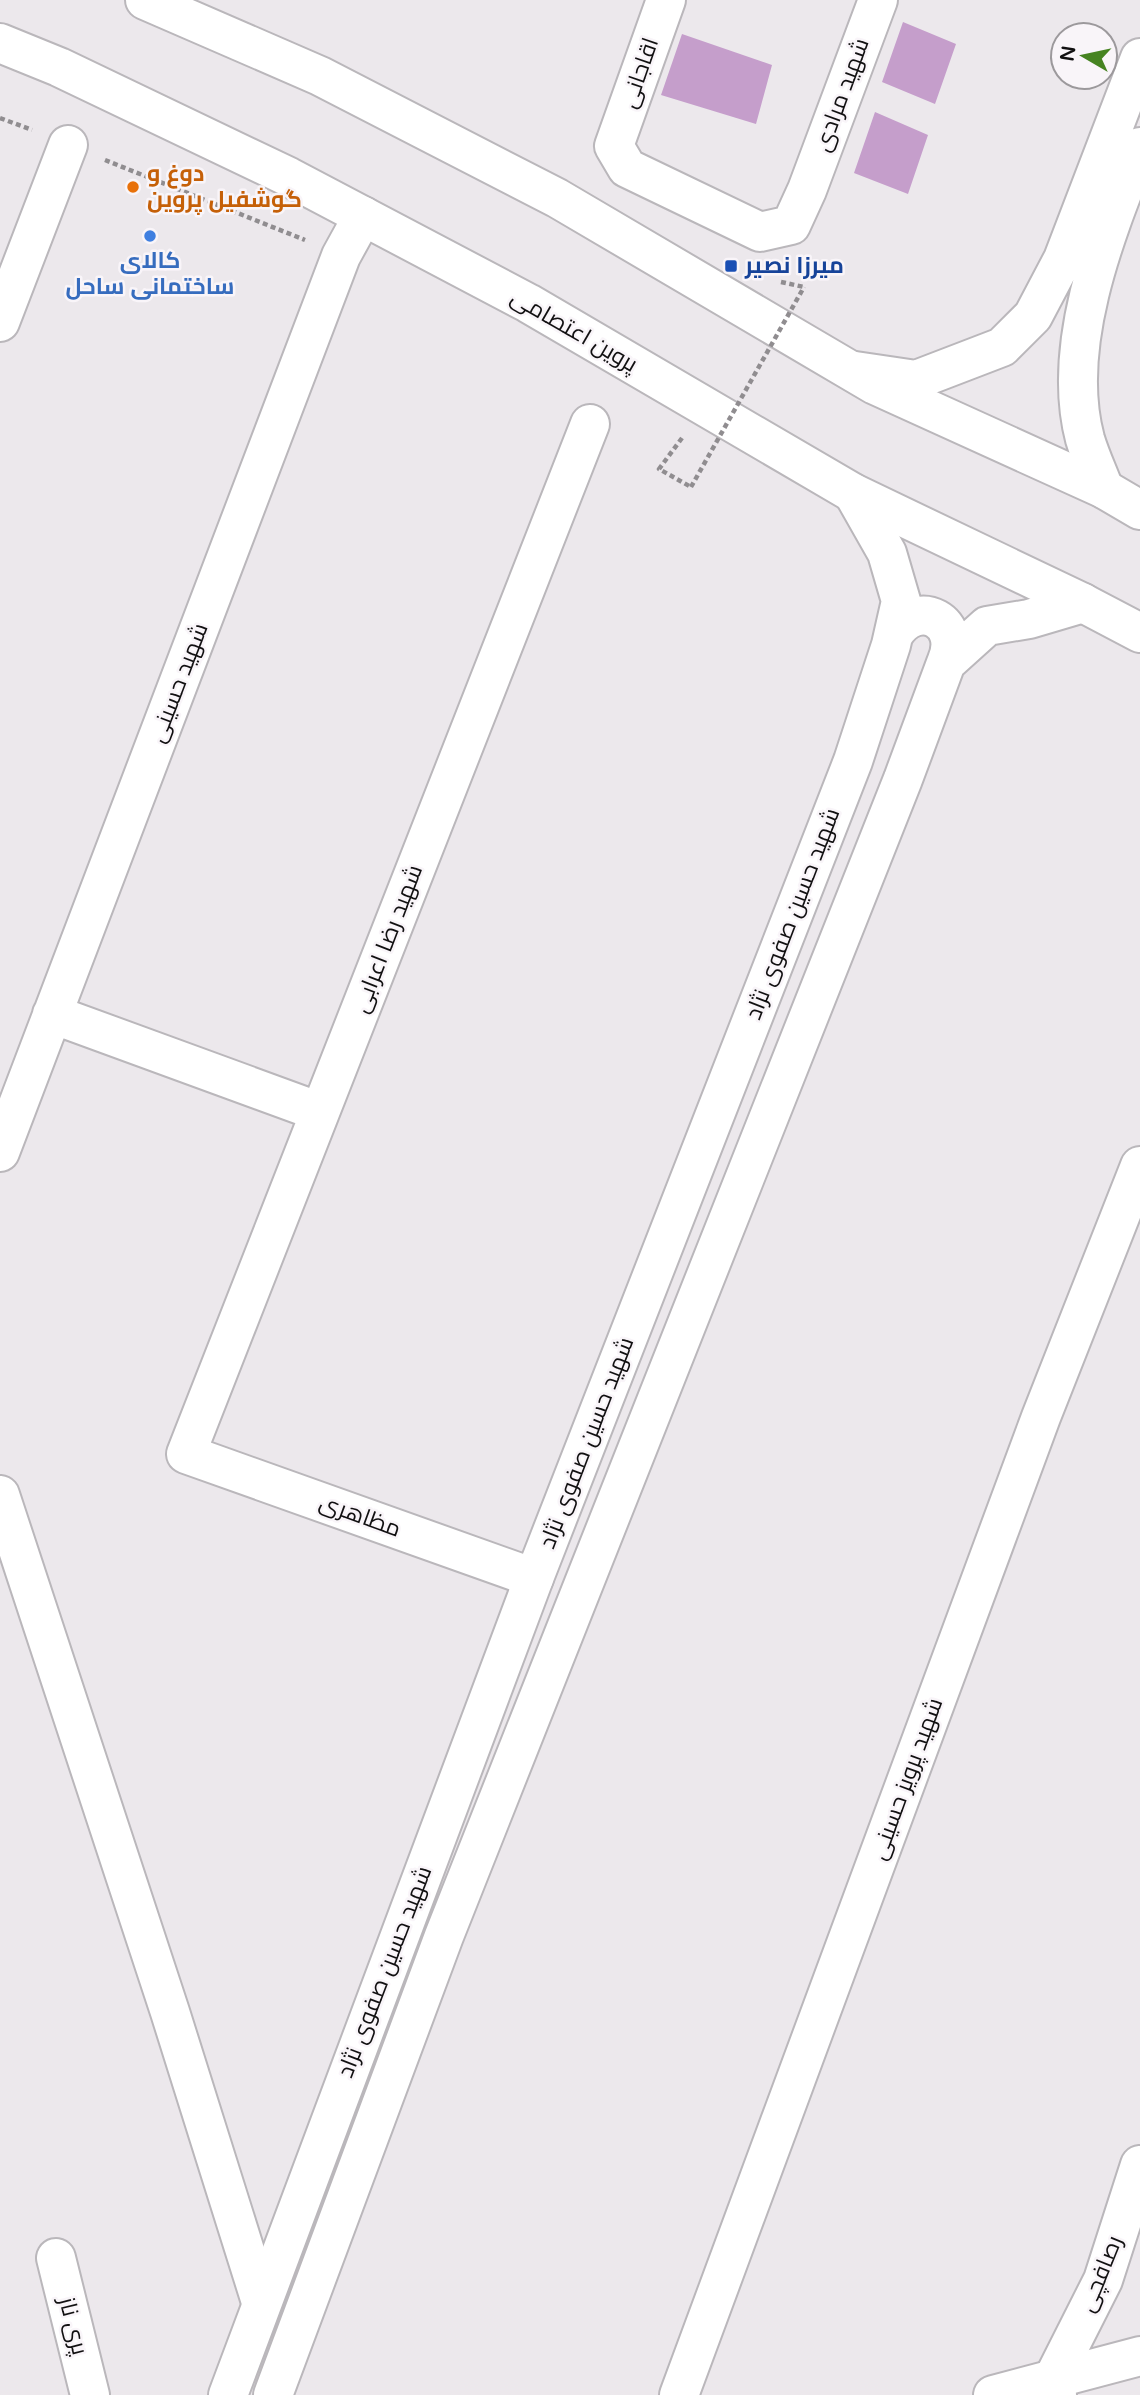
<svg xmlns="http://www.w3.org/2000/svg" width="1140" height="2395" font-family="'Varela Round',Cairo,sans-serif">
<rect width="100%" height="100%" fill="#ece8ec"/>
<path fill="#c59ecb" d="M903 22 956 44 935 104 882 82Z
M682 34 772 65 756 124 661 95Z
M875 112 928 135 908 194 854 173Z"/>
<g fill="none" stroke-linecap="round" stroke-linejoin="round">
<defs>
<path id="street" d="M666 0 614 146 627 168 760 232 791 225 807 190 878 0
M0 322 68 145
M52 1014 320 1112
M0 1152 341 256 363 216
M0 1495 170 2012 261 2302
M534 1578 186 1454 590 424
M56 2258 90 2395
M679 2395 1041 1417 1140 1166
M1057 2395 1053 2379 1103 2280 1140 2165"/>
<path id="secondary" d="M855 371 916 380 1002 347 1033 316 1063 259 1140 58
M1104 489C1098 473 1090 456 1085 439 1060 345 1106 233 1140 147
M894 634C918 596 965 622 946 663
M228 2395 534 1578 853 761 891 645 901 601 887 553 853 493
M273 2395 444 1936 903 779 946 663 987 626 1029 619 1083 603
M993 2395 1140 2356"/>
<path id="primary" d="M145 0 320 76 557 198 875 385 1104 489 1140 510
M0 43 59 67 289 177 528 303 853 493 1083 603 1140 633"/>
</defs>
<use href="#street" stroke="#bab7bb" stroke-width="42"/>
<use href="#secondary" stroke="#bab7bb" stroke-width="42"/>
<use href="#primary" stroke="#bab7bb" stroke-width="42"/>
<path stroke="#908d90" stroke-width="4.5" stroke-dasharray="5 3.5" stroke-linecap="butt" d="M0 118 32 130
M105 160 305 240
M781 282 804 287
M682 438 659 469 691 487"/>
<use href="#street" stroke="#fff" stroke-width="38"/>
<use href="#secondary" stroke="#fff" stroke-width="38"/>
<use href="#primary" stroke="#fff" stroke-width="38"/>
<path stroke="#908d90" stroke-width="4.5" stroke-dasharray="5 3.5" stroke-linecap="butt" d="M691 487 804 287"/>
</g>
<circle fill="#e8710a" stroke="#f9f5f9" stroke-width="2.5" cx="133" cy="187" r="7"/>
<circle fill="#3f7fe0" stroke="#f9f5f9" stroke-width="2.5" cx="150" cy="236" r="7"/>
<rect fill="#1a4fb4" stroke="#f9f5f9" stroke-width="2.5" x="724" y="259" width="14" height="14" rx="3.5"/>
<g text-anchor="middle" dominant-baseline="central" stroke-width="5" stroke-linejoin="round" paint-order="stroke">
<g font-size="23" fill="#111011" stroke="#f9f5f9">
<text transform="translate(640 73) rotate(-71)">اقاجانی</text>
<text transform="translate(842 95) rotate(-70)">شهید مرادی</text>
<text transform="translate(574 331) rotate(30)">پروین اعتصامی</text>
<text transform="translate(179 683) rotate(-69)">شهید حسینی</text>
<text transform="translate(793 914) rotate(-69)">شهید حسین صفوی نژاد</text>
<text transform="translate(388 939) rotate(-69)">شهید رضا اعرابی</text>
<text transform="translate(587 1443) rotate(-69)">شهید حسین صفوی نژاد</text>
<text transform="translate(360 1516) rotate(20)">مظاهری</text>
<text transform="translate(907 1779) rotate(-70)">شهید پرویز حسینی</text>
<text transform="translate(385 1972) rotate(-69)">شهید حسین صفوی نژاد</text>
<text transform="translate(1101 2274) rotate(-68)">رصافچی</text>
<text transform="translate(73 2326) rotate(76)">پری ناز</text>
</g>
<g font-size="23" font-weight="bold" fill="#c56008" stroke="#f9f5f9" text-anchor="start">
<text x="147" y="174">دوغ و<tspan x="147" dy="26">گوشفیل پروین</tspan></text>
</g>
<g font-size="23" font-weight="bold" fill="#366cbe" stroke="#f9f5f9">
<text x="150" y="261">کالای<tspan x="150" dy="26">ساختمانی ساحل</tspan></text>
</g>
<g font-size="23" font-weight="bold" fill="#164399" stroke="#f9f5f9" text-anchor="start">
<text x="745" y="266">میرزا نصیر</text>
</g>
</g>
<g transform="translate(1084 56) rotate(279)"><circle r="33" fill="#f9f5f9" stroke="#9c999c" stroke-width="2"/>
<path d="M0-5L12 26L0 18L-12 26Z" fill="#468321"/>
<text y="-10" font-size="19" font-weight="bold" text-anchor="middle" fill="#111011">N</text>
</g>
</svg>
